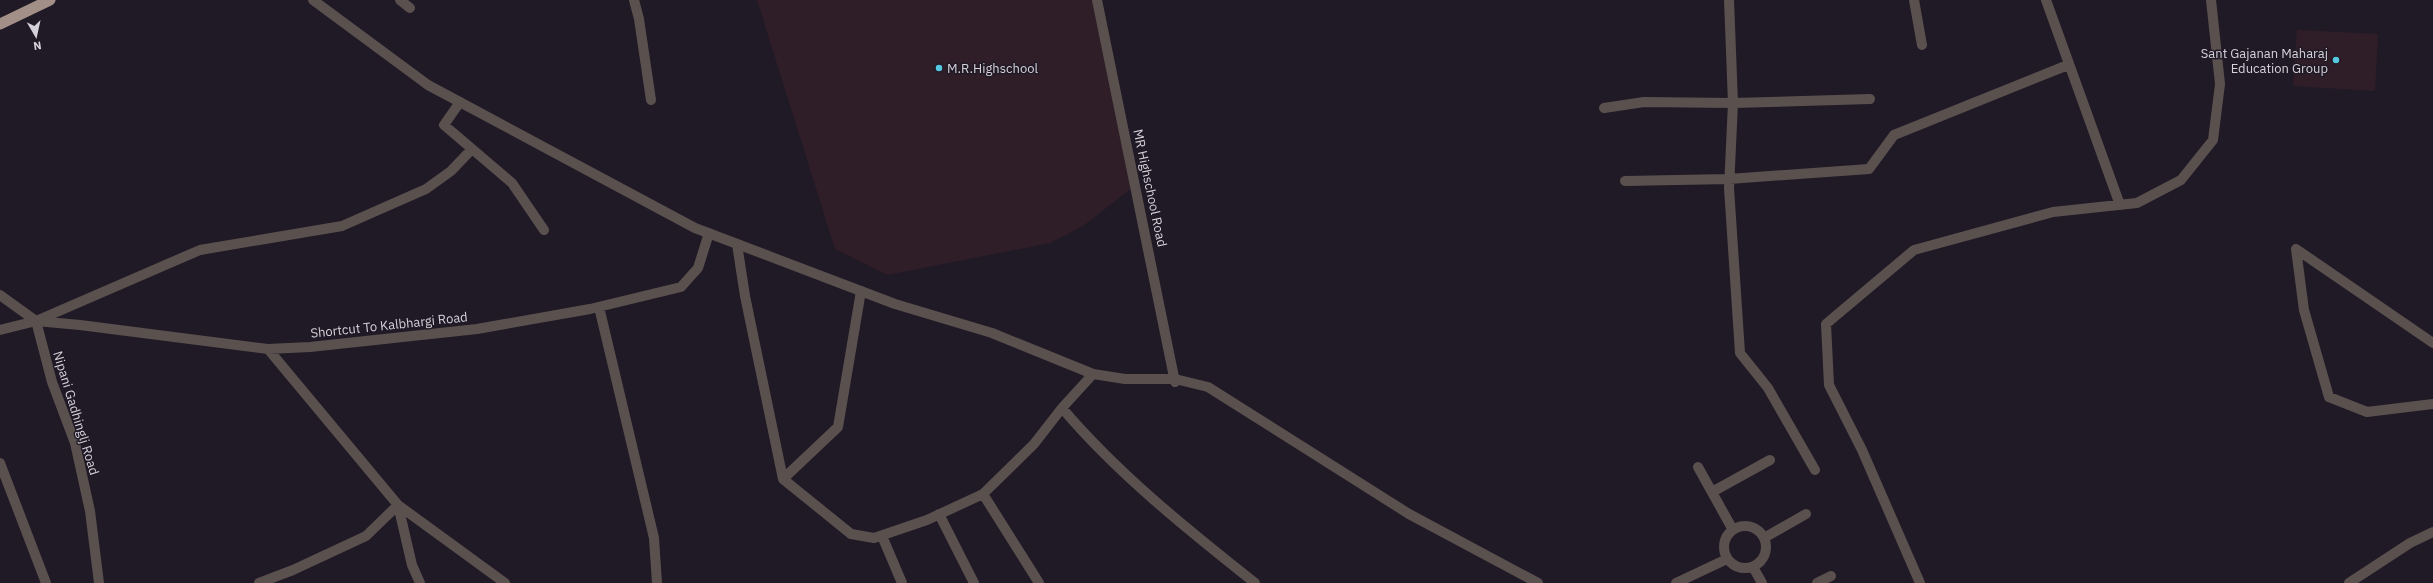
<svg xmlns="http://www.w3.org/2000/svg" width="2433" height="583" font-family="'IBM Plex Sans',sans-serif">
<rect width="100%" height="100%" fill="#201a27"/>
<path fill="#2f1e28" d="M757 0H1097L1137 184 1083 226 1050 243 887 275 835 249Z
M2297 30 2378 34 2375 91 2293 86Z"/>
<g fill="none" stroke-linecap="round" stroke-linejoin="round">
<path stroke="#5a514e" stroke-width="10" d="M400 0 410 8
M634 0 639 19 651 100
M1097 0 1175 382
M1729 0 1733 103 1729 188 1740 353 1768 388 1815 470
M1914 0 1922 45
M2046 0 2120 205
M460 102 444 125 512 183 544 230
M1604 108 1644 102 1733 103 1870 99
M1625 181 1729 179 1869 169 1894 135 2068 65
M737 244 745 296 783 479
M861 291 838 427 783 479 851 534 874 538 927 520 983 494 1034 444 1062 408 1093 374
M599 307 654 538 657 583
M36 321 80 325 268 349 310 347 477 329 590 309 681 287 698 268 709 233
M0 330 36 321 200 250 342 226 426 189 451 171 472 149
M2433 343 2296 249 2304 310 2329 397 2367 412 2433 404
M268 349 398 505 505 583
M1062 408C1118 474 1187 529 1255 583
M0 463 46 583
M1698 467 1733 530
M1712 492 1770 460
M983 494 1039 583
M939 514 974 583
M1724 547a21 21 0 1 1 42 0a21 21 0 1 1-42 0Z
M882 536 902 583
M1764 538 1806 514
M1753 567 1762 583
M259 583 293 570 366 536 398 505 412 565 420 583
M1676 583 1727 559
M1817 583 1831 576
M1920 583 1862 450 1829 385 1826 324 1914 250 2053 212 2137 203 2181 180 2213 140 2220 84 2211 0
M2349 583 2410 543 2433 532"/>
<path stroke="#5a514e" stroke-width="10" d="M313 0 428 85 695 228 895 304 992 333 1093 374 1125 379H1175L1208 387 1409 514 1538 583
M0 295 36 321 52 382 75 443 90 511 99 583"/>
<path stroke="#a29088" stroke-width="11" d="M0 24 50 0"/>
</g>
<g fill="#56c9e1" stroke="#201a27" stroke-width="1.5">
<circle cx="2336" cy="60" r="4"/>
<circle cx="939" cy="68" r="4"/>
</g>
<g text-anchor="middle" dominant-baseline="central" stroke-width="3" stroke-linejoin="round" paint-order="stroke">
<g font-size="13" fill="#d5d1da" stroke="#201a27" text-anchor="end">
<text x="2328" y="53">Sant Gajanan Maharaj<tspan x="2328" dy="15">Education Group</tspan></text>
<text x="947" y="68" text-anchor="start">M.R.Highschool</text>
</g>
<g font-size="13" fill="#d5d1da" stroke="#201a27">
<text transform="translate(1150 188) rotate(78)">MR Highschool Road</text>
<text transform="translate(389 325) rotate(-6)">Shortcut To Kalbhargi Road</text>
<text transform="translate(76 413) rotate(73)">Nipani Gadhinglj Road</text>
</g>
</g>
<g transform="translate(36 36) rotate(171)" stroke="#201a27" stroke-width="3" paint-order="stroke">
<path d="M0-3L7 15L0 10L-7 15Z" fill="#d5d1da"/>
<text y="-6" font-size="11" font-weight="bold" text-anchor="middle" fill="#d5d1da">N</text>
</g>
</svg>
